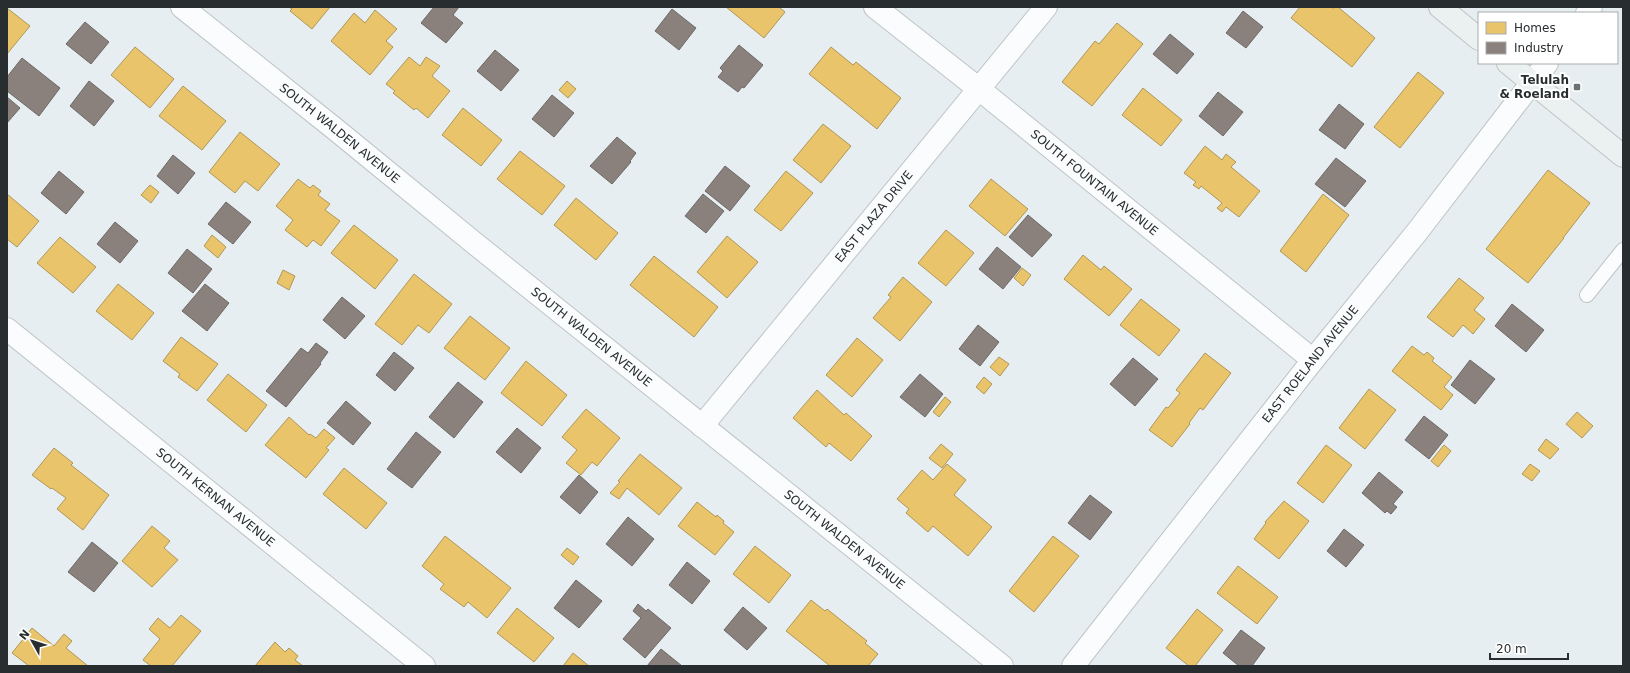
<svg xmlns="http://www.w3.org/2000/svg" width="1630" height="673" font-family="'DejaVu Sans',sans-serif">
<rect width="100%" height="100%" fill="#e6eef1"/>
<path fill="#e9c46a" stroke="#af9758" d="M289 7H330L312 29 290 11 292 9Z
M726 7H779L785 12 764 38Z
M1300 7H1331L1332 8 1338 7 1375 38 1352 67 1291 18Z
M7 8 30 26 7 54Z
M375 10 397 29 386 41 393 47 370 75 331 41 354 13 365 23Z
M1117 23 1143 44 1092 106 1062 82 1095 41 1099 44Z
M135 47 174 79 150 108 111 75Z
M831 47 853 65 856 62 901 98 877 129 809 74Z
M409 57 420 66 426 57 440 66 432 76 450 91 428 118 416 108 414 110 393 93 395 91 386 84Z
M1418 72 1444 93 1400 148 1374 127Z
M567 81 576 89 568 98 559 90Z
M183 86 226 121 202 150 159 116Z
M1143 88 1182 120 1161 146 1122 115Z
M463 108 502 140 481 166 442 135Z
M823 124 851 146 821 183 793 160Z
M240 132 280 164 258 191 245 181 235 193 209 172Z
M1205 146 1222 160 1226 154 1236 162 1231 167 1260 191 1239 217 1226 207 1222 212 1217 208 1222 203 1201 186 1199 189 1193 185 1196 182 1184 173Z
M520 151 565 186 542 215 497 179Z
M1548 170 1590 203 1563 238H1564L1528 283 1486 249Z
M786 171 813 193 781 231 754 210Z
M298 179 310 188 313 185 321 191 318 195 330 204 325 210 340 221 321 246 313 240 307 247 285 230 293 220 276 206Z
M991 179 1028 209 1005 236 969 206Z
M150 185 159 192 151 203 141 195Z
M7 194 39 221 17 247 7 239Z
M1323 194 1349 215 1306 272 1280 251Z
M576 198 618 233 596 260 554 225Z
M354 225 398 260 375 289 331 253Z
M946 230 974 253 946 286 918 263Z
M212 235 226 247 218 258 204 246Z
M727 236 758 262 727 298 697 272Z
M60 237 96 267 73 293 37 263Z
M1083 255 1101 270 1104 266 1132 289 1109 316 1064 279Z
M654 256 718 307 694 337 630 285Z
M1022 268 1031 275 1023 286 1014 278Z
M283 270 295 276 289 290 277 283Z
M414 274 452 304 429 333 418 325 402 345 375 324Z
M903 277 932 302 900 341 873 318 891 297 888 295Z
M1459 278 1484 298 1474 310 1485 319 1473 334 1463 325 1453 337 1427 317Z
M118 284 154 313 132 340 96 311Z
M1141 299 1180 330 1159 356 1120 325Z
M470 316 510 348 485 380 444 348Z
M181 337 218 364 197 391 178 377 180 374 163 361Z
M857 338 883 360 852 397 826 375Z
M1412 346 1424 355 1427 352 1434 358 1432 361 1452 377 1444 387 1453 395 1441 410 1392 371Z
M1205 353 1231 373 1203 410 1200 408 1189 423 1190 424 1172 447 1149 430 1166 407 1168 408 1180 393 1176 390Z
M999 357 1009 364 1000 376 990 367Z
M526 361 567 395 542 426 501 393Z
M228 374 267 405 246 432 207 400Z
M984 377 992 384 984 394 976 387Z
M1369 389 1396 410 1365 449 1339 428Z
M817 390 844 415 846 413 872 436 851 461 829 443 826 447 793 418Z
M945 397 951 402 939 417 933 412Z
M586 409 620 438 597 466 592 462 581 475 566 463 577 450 562 437Z
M1577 412 1593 426 1582 438 1566 424Z
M289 417 309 435 310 434 316 438 324 429 335 438 326 448 329 450 306 478 265 445Z
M1546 439 1559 449 1550 459 1538 450Z
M941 444 953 454 942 468 929 458Z
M1326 445 1352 465 1323 503 1297 483Z
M1444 445 1451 451 1438 467 1431 461Z
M54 448 73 463 71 465 109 495 83 530 57 509 66 498 52 488 51 489 32 475Z
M640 454 682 488 659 515 627 488 619 499 610 493 620 482 618 481Z
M947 464 966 480 954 495 992 527 968 556 933 526 928 532 906 513 909 509 897 499 922 470 933 480Z
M1530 464 1540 471 1532 481 1522 474Z
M344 468 387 503 366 529 323 494Z
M1284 501 1309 521 1279 559 1254 539 1266 523 1265 522Z
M697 502 716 517 717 515 724 521 723 523 734 532 715 555 678 526Z
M152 526 170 541 164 548 178 560 152 587 122 561Z
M445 536 511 588 487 618 468 602 464 607 440 589 444 584 422 566Z
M1053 536 1079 556 1034 612 1009 591Z
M755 546 791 575 769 603 733 574Z
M567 548 579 557 573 565 561 555Z
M1238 566 1278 597 1257 624 1217 593Z
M811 600 825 611 827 609 867 641 865 643 878 654 868 666H830L786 631Z
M517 608 554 638 534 662 497 633Z
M1197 609 1223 630 1195 666H1189L1166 648Z
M181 615 201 631 172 666H151L143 660 160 639 149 629 158 618 170 628Z
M32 628 54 646 64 634 72 641 66 648 88 666H29L12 653Z
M275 642 285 652 289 648 298 656 295 660 303 666H255Z
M573 653 589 666H563Z"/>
<path fill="#8a817c" stroke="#6d6865" d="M434 7H459L453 15 463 23 446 43 421 23Z
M672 9 696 28 679 50 655 31Z
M1243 11 1263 27 1246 48 1226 33Z
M85 22 109 42 91 64 66 44Z
M1170 34 1194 54 1177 74 1153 54Z
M739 45 763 65 744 88 742 87 738 92 718 77 723 71 720 68Z
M495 50 519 70 501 91 477 71Z
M22 58 60 88 39 116 7 91V77Z
M89 81 114 101 94 126 70 106Z
M1218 92 1243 112 1223 136 1199 116Z
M552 95 574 113 554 137 532 119Z
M7 97 20 108 7 123Z
M1339 104 1364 124 1345 149 1319 130Z
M617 137 636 153 630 161 631 162 612 184 590 166Z
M173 155 195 173 178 194 157 176Z
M1336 158 1366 181 1345 207 1315 184Z
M725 166 750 186 730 211 705 191Z
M59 171 84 192 66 214 41 193Z
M703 194 724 211 706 233 685 216Z
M226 202 251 222 233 244 208 224Z
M1028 215 1052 235 1032 257 1009 237Z
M115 222 138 241 120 263 97 244Z
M997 247 1021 267 1003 289 979 269Z
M187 249 212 269 193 293 168 273Z
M205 284 229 303 207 331 182 311Z
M342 297 365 316 345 339 323 320Z
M1512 304 1544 330 1526 352 1495 326Z
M978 325 999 342 980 366 959 349Z
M316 343 328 352 320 363 321 364 286 407 266 391 301 348 308 353Z
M394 352 414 368 395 391 376 375Z
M1133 358 1158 379 1135 406 1110 384Z
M1470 360 1495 379 1475 404 1451 385Z
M920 374 943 394 925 417 900 397Z
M458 382 483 402 454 438 429 417Z
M346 401 371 423 353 445 327 423Z
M1424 416 1448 435 1429 459 1405 440Z
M517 428 541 448 521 473 496 452Z
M416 432 441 452 412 488 387 469Z
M1379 472 1403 492 1393 504 1397 507 1391 514 1387 511 1385 513 1362 493Z
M579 475 598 492 580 514 560 497Z
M1090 495 1112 512 1090 540 1068 523Z
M628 517 654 539 632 566 606 544Z
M1344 529 1364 545 1346 567 1327 551Z
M92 542 118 563 94 592 68 572Z
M687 562 710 581 692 604 669 585Z
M576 580 602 601 579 628 554 608Z
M638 604 646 611 648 609 671 628 645 658 623 639 641 618 633 611Z
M743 607 767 628 747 650 724 630Z
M1241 630 1265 648 1252 666H1239L1223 653Z
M661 649 682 666H647Z"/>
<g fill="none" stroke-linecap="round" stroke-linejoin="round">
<defs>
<path id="lane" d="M1587 295 1623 250"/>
<g id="street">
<path id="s1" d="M182 7 335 129 473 242 1002 666"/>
<path id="s2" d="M875 7 979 89 1313 360"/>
<path d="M1587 13 1591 7"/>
<path id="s3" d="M7 329 424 666"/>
<path id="s4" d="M702 426 1046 7"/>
<path id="s5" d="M1073 666 1313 360 1417 232 1547 63"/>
</g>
<path id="secondary" d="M1440 7 1479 39
M1508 63 1623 156"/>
</defs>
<use href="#lane" stroke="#bec4c6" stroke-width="16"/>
<use href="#street" stroke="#bec4c6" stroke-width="24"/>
<use href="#secondary" stroke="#bec4c6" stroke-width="24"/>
<use href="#lane" stroke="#fbfcfd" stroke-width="14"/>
<use href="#street" stroke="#fbfcfd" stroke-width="22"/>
<use href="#secondary" stroke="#ebf0f0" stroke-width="22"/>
</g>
<rect fill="#6a7173" stroke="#fff" stroke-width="1.5" x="1573" y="83" width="8" height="8" rx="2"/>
<g text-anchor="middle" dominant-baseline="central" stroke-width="4" stroke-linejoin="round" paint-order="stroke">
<g font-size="12" font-weight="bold" fill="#282d2f" stroke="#fff" text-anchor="end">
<text x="1569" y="80">Telulah<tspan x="1569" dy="14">&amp; Roeland</tspan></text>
</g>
<g font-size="12" fill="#282d2f" stroke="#fff">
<text stroke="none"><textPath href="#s1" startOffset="202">SOUTH WALDEN AVENUE</textPath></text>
<text stroke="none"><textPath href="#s2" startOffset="281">SOUTH FOUNTAIN AVENUE</textPath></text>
<text stroke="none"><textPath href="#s4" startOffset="271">EAST PLAZA DRIVE</textPath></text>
<text stroke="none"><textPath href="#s1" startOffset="526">SOUTH WALDEN AVENUE</textPath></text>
<text stroke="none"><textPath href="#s5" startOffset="384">EAST ROELAND AVENUE</textPath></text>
<text stroke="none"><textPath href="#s3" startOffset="268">SOUTH KERNAN AVENUE</textPath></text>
<text stroke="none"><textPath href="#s1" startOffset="850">SOUTH WALDEN AVENUE</textPath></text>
</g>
</g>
<rect width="1630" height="673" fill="none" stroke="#282d2f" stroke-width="16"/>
<rect x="1478" y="12" width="140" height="52" fill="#ffffff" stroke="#a9abac"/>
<rect x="1486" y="22" width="20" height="12" fill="#e9c46a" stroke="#a9abac"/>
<text x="1514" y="32" font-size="12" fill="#282d2f">Homes</text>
<rect x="1486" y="42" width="20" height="12" fill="#8a817c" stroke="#a9abac"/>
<text x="1514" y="52" font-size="12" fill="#282d2f">Industry</text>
<g transform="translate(32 641) rotate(309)" stroke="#ffffff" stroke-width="3" paint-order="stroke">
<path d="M0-3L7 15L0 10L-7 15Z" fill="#282d2f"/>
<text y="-6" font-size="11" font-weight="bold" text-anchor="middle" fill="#282d2f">N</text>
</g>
<path d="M1490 653v6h78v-6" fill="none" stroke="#282d2f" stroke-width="2"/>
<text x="1496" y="653" font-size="12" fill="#282d2f" stroke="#ffffff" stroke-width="3" paint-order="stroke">20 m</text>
</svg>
